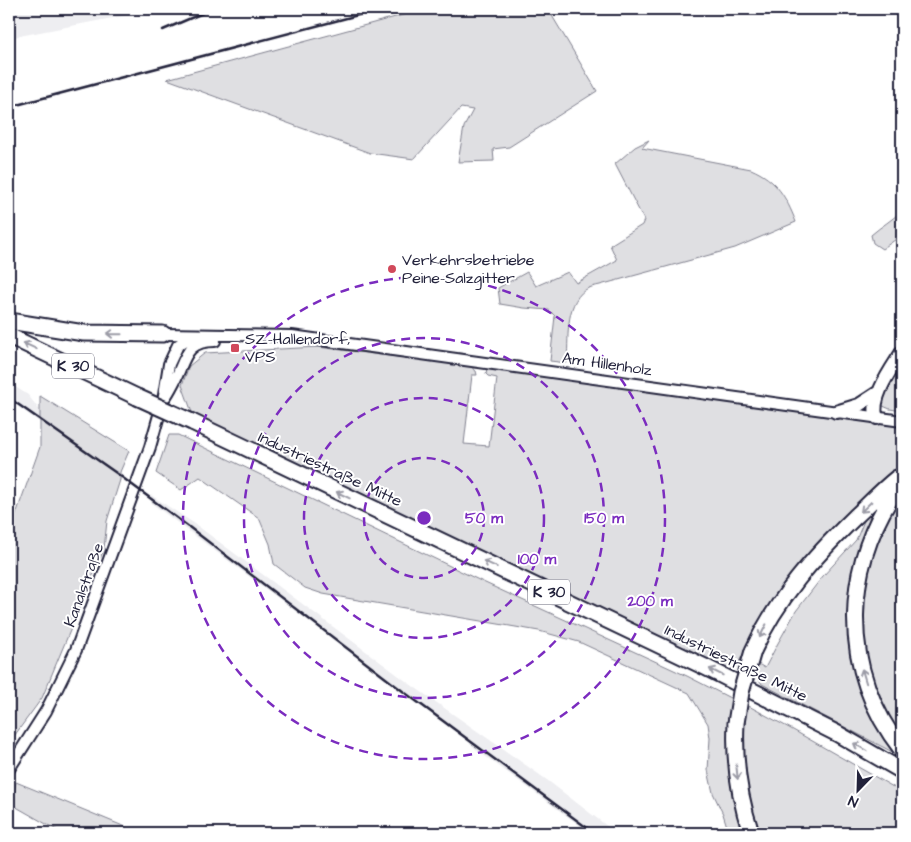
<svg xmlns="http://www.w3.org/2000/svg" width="911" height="842" font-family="'Architects Daughter',sans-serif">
<rect width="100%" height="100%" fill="#fff"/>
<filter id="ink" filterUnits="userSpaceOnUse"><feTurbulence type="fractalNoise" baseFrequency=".02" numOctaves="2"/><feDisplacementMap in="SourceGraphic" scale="10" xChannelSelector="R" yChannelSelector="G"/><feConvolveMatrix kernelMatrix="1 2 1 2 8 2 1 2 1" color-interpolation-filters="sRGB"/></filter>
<g filter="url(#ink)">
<path fill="#eeeef1" d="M9 9H159L9 38Z
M9 383 28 395 45 417 120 472V480L9 400Z
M151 495 195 524 410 684 547 780 616 833H590L478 751 463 736 151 503Z"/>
<path fill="#dfdfe2" stroke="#80808e" d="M425 9H548L597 91 509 147 493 149 494 161 458 162 464 127 473 110 461 108 414 159 370 153 167 79Z
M649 140 642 148 751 169C777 180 786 197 796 222L735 248 600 285C596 286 589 287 585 290 564 305 569 341 567 363L550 361 555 316 549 310 524 308 500 304 498 288 527 272 536 286 568 272 576 283 617 260 610 245 642 225 644 220 615 164 635 147Z
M902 210V235L882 249 873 243 871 235C881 226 893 220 902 210Z
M318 347 470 366 476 371 477 375H472L464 444 489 446 497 378 488 376 486 374 487 369 491 368 902 426V467L891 476 781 589 765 612 738 664 732 671 194 418 182 385 189 366 205 353Z
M902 364V411L890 409 883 406 881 401Z
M40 396 129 451 120 472V480L107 521 104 549 42 698 9 743V534L40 447Z
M169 435H178L483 582 687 676 734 700 746 833H729L723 814 713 793 708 770 710 738 708 724 689 693 579 642 539 631 323 594 305 588 274 564 270 544 259 518 200 477 181 490 156 473Z
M892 488 883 501 852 640 902 757 762 684 755 674V662L765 668 778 643 796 611 823 576 856 540 864 521Z
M902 491V740C860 680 852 599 880 532 886 518 895 504 902 491Z
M745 704 793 730 902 792V833H756L739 748Z
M16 782 140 833H62L11 804Z"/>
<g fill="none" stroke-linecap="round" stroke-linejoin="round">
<defs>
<path id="minor" d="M163 334 292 336 902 421
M166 396C170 390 173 384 176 378 186 356 187 341 215 341
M9 769 46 711 76 650 150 447 163 401 169 364 178 345 193 336"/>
<path id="major" d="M836 412 859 405 879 392
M877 418C869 399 892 368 902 352"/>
<path id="highway" d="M9 321 84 333 163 334
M9 336 137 397
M192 422 705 667 838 734 902 771
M902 481C842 564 838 667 902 750
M753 651C777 598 814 557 855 517 869 504 882 490 897 478
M736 723C734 761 739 797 751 833"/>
</defs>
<use href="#minor" stroke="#22223b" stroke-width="14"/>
<use href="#major" stroke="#22223b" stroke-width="16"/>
<use href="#highway" stroke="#22223b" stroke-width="19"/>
<use href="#minor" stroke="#fff" stroke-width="10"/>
<use href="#major" stroke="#fff" stroke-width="12"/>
<use href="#highway" stroke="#fff" stroke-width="15"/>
<path stroke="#22223b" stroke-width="2.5" d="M163 30 212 9
M9 107 381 9
M9 398 119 475 189 527 404 692 594 833"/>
<defs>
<path id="highway-bridge" d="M137 397 192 422
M736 723 741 692 753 651"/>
</defs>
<use href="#highway-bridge" stroke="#22223b" stroke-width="19" stroke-linecap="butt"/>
<use href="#highway-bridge" stroke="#fff" stroke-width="15"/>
</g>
<defs><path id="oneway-shaft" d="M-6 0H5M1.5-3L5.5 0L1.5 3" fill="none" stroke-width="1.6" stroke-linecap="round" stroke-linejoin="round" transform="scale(1.25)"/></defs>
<g stroke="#9c9ca7">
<use href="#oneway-shaft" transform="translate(114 334) rotate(-179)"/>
<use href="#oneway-shaft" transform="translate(30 346) rotate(-155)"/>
<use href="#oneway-shaft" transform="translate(343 495) rotate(-154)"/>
<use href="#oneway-shaft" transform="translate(866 507) rotate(136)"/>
<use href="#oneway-shaft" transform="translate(490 564) rotate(-155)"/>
<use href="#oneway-shaft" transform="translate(763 631) rotate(117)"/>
<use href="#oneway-shaft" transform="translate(716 672) rotate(-154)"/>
<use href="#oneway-shaft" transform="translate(864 676) rotate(-107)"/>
<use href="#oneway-shaft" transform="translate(860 747) rotate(-150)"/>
<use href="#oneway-shaft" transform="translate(737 772) rotate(84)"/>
</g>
</g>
<g fill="none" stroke="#7b2cbf" stroke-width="2.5" stroke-dasharray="9 6">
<circle cx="424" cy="518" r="60"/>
<circle cx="424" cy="518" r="120"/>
<circle cx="424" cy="518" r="180"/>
<circle cx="424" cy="518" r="241"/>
</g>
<g fill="#d1495b" stroke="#fff" stroke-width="2">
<circle cx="392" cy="269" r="5"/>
<rect x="230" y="343" width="10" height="10" rx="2.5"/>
</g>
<g text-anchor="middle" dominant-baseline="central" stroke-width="4" stroke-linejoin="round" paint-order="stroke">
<g fill="#fff" stroke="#646476" stroke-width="1">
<rect x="52" y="353.5" width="42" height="25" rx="4"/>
<rect x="528" y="579.5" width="42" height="25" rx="4"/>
</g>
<g font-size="15" font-weight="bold" fill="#22223b">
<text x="73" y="366">K 30</text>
<text x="549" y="592">K 30</text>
</g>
<g font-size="16" fill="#22223b" stroke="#fff" text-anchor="start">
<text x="402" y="260">Verkehrsbetriebe<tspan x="402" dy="18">Peine-Salzgitter</tspan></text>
<text x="245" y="339">SZ-Hallendorf,<tspan x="245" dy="18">VPS</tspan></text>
</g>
<g font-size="16" fill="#22223b" stroke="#fff">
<text transform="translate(607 364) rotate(8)">Am Hillenholz</text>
<text transform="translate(330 469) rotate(25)">Industriestraße Mitte</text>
<text transform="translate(84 585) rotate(-70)">Kanalstraße</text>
<text transform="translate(736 663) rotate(26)">Industriestraße Mitte</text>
</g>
</g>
<circle cx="424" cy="518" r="8" fill="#7b2cbf" stroke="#fff" stroke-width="2.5"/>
<g font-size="15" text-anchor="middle" font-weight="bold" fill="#7b2cbf" stroke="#fff" stroke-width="4" stroke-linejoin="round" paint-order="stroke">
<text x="484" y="523">50 m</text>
<text x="604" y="523">150 m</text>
<text x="537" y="564">100 m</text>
<text x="650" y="606">200 m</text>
</g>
<rect width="911" height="842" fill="none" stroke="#fff" stroke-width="30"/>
<rect x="15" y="15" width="881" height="812" fill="none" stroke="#22223b" stroke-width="2" filter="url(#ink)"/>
<g transform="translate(858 790) rotate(203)" stroke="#ffffff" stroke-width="4" paint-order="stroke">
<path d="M0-4L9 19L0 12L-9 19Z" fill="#22223b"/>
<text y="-8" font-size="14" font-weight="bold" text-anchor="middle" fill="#22223b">N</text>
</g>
</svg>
